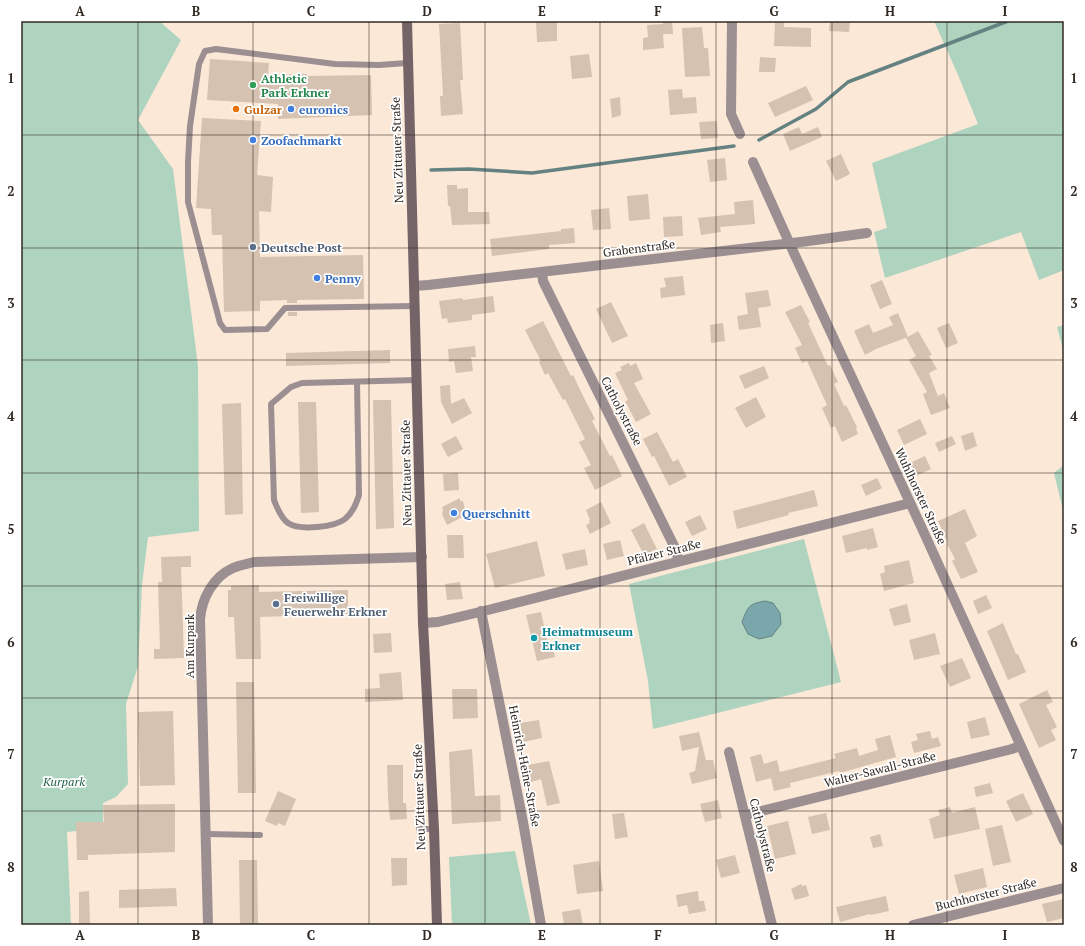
<svg xmlns="http://www.w3.org/2000/svg" width="1085" height="946" font-family="'PT Serif',serif">
<rect width="100%" height="100%" fill="#fbe8d7"/>
<path fill="#aed3bf" d="M21 21H159L181 40 138 120 173 169 198 366 199 531 148 537 142 585 138 666 126 704 128 784 116 797 103 803V828L67 832 71 925H21Z
M934 21H1064V270L1039 280 1021 232 885 278 874 232 887 228 872 163 978 124 958 75Z
M1064 325V353L1057 327Z
M1064 465V514L1054 473Z
M804 539 841 682 653 729 648 681 629 584Z
M515 851 531 925H452L449 857Z"/>
<path fill="#7aa7ab" stroke="#648282" d="M765 601 773 603 780 613 781 624 772 636 759 639 748 634 742 622C748 606 749 604 765 601Z"/>
<g fill="none" stroke-linecap="round" stroke-linejoin="round">
<path stroke="#648282" stroke-width="3.5" d="M759 140 816 109 848 82 1008 21
M431 170 469 169 532 173 734 146"/>
</g>
<path fill="#d5c2b1" d="M536 21H557V41L537 42Z
M663 21H672L673 34H663L664 48 643 50V38L648 37 647 25 663 24Z
M775 21H784V27L811 28V47L774 46Z
M830 21H850L849 32 829 31Z
M460 23 463 80H460L463 114 441 116 440 96H443L439 24Z
M702 27 704 48H708L710 76 685 77 682 28Z
M589 54 592 77 572 79 570 56Z
M760 57 776 58 775 72H759Z
M210 59 269 63 268 75 307 74V76L371 75 372 115 278 119V104L207 100Z
M806 86 813 100 775 117 768 103Z
M682 89 683 98 696 97 697 113 670 115 668 90Z
M620 97 621 115 612 118 610 99Z
M202 118 261 121 257 175 273 177 271 212 259 211 260 257 363 255 364 299 297 300V303H287V300L260 301V311L224 312 222 235H212L211 209 196 208Z
M717 121 718 138 701 139 699 122Z
M799 127 802 134 818 127 822 137 790 151 783 134Z
M841 154 850 174 836 181 826 161Z
M725 158 727 180 710 182 707 160Z
M447 185H457V189L468 188V212H489L490 224 452 225 450 206H448Z
M648 194 650 219 629 221 627 196Z
M753 200 755 224 720 227 721 232 701 235 698 218 735 214 734 202Z
M609 208 611 229 593 230 591 210Z
M682 216 683 236 664 237 663 217Z
M574 228 575 243 549 245V249L492 256 490 239 561 231V229Z
M683 276 685 295 661 298 660 288 666 287 664 278Z
M882 280 892 304 880 309 870 285Z
M768 290 771 306 758 308 761 327 739 330 737 316 748 314 745 293Z
M493 296 495 312 472 315V320L448 323 447 318 442 319 439 301 462 298 463 300Z
M611 302 628 336 612 343 596 309Z
M801 305 810 322 808 323 828 366 830 365 838 382 834 384 844 406 846 405 857 427 856 428 858 434 842 442 835 426 831 428 822 408 827 405 807 361 802 363 795 348 802 345 785 312Z
M288 312H297V316H288Z
M898 313 908 337 876 349 865 355 854 331 869 324 873 333 893 325 889 317Z
M543 321 571 376 573 375 584 398 595 419 592 421 610 456 612 455 622 476 595 490 584 468 591 465 579 442 585 439 565 399 563 400 548 373 545 375 539 362 541 361 525 330Z
M723 323 725 341 711 343 710 325Z
M949 323 958 343 946 348 937 328Z
M918 331 932 355 929 356 937 369 929 373 938 396 944 393 950 408 931 415 923 394 927 392 909 360 916 356 906 338Z
M475 346 476 357H471L473 371 456 373 454 361 449 362 448 349Z
M390 350V363L286 366V353Z
M629 363 630 366 636 363 643 379 634 383 651 414 636 422 625 401 628 400 615 373 622 370 620 367Z
M764 366 769 378 745 389 739 376Z
M450 385 451 404 464 398 472 413 452 424 441 402 440 386Z
M756 397 766 417 746 428 735 408Z
M373 400H391L394 528 376 529Z
M298 402H316L319 512 301 513Z
M241 403 243 514 225 515 222 404Z
M920 419 927 434 904 445 897 430Z
M657 432 673 462 678 459 687 477 669 486 654 456 652 457 643 439Z
M973 432 977 446 965 451 961 436Z
M456 436 463 449 448 457 441 444Z
M952 436 956 444 939 452 935 443Z
M925 456 931 469 916 476 910 463Z
M458 473 459 490 444 491 443 474Z
M877 478 882 488 866 496 861 485Z
M814 490 818 506 788 513 789 515 737 529 733 511Z
M460 498V501H463L466 515 447 525 442 514 443 510 442 507Z
M601 502 611 523 590 534 586 525 590 523 589 520H590L586 510Z
M965 509 977 536 965 543 978 572 961 579 952 561 955 559 947 544 948 543 938 521Z
M700 515 707 529 692 536 685 522Z
M644 523 657 549 644 555 631 530Z
M873 528 878 547 867 550V548L846 553 842 536Z
M447 535H463L464 558H448Z
M620 540 624 556 607 560 603 544Z
M537 541 545 576 495 588 486 554Z
M585 549 588 565 566 570 562 554Z
M191 556V567H181L184 658 154 659V649H160L158 582H162L161 557Z
M909 560 914 583 884 591 880 574 885 572 884 566Z
M460 582 463 599 447 600 445 584Z
M259 585V592L348 590V614L260 617 261 659H236L234 617H228V590H231V586Z
M986 595 992 608 978 614 973 601Z
M907 604 911 622 894 626 889 609Z
M541 612 548 644H552L555 657 537 661 526 615Z
M1003 623 1016 654H1018L1026 672 1008 680 987 631Z
M391 633 392 652 374 653 373 634Z
M935 633 940 654 914 660 909 640Z
M962 658 971 678 950 687 940 666Z
M401 672 403 700 365 702V689L380 688 379 674Z
M236 682H254L256 793H238Z
M452 689H477L478 718 453 719Z
M1047 690 1053 702 1046 705 1057 727 1051 730 1056 740 1039 748 1019 704Z
M173 711 175 785 140 786 138 712Z
M985 717 990 735 971 739 967 722Z
M539 720 542 738 523 742 520 723Z
M930 731 932 739 938 737 941 746 914 753 911 742 918 740 916 734Z
M699 732 706 760H713L717 778 692 784 689 773 695 771 699 747 682 751 679 736Z
M890 735 896 757 840 773 839 771 790 783 791 787 774 791 771 778 756 782 750 757 761 754 764 764 777 760 780 772 836 758 834 754 857 748 859 756 878 750 875 739Z
M472 749 475 796 500 795 501 821 452 824 449 752Z
M549 761 560 803 547 806 541 779 531 782 528 765Z
M387 765H403V803H406L407 819 390 820 388 798Z
M990 783 993 793 976 797 974 787Z
M278 791 296 799 285 826 278 823 277 826 265 821Z
M1023 793 1033 814 1016 822 1006 801Z
M718 800 722 818 705 822 700 804Z
M175 804V852L88 855V860H77L76 822H104L103 805Z
M950 807 952 813 975 807 980 829 934 839 929 819 940 815 938 810Z
M624 813 628 837 615 839 612 814Z
M826 813 830 830 812 834 808 817Z
M788 821 796 854 775 859 767 826Z
M1002 825 1011 862 993 866 985 829Z
M880 834 883 846 873 848 870 837Z
M735 855 740 873 721 878 716 860Z
M391 858H407V885L392 886Z
M239 860H257L258 925H240Z
M599 861 603 891 577 894 573 865Z
M983 868 987 887 959 894 954 875Z
M801 884 802 886 806 885 809 896 795 900 791 889Z
M176 888 177 906 119 908V890Z
M89 891 90 925H79V892Z
M698 891 699 901H704L706 911 689 914 687 905 678 907 676 895Z
M886 896 889 911 871 915 870 914 840 922 836 907Z
M1064 899V918L1047 922 1042 904Z
M580 909 583 925H564L562 912Z"/>
<g fill="none" stroke-linecap="round" stroke-linejoin="round">
<path stroke="#9b8f92" stroke-width="6" d="M407 63 379 65 335 64 216 49 205 51 199 64 190 126 188 162V202L220 323 225 330 267 329 285 308 415 306
M357 382 359 495C356 504 353 512 345 519 335 527 300 531 288 523 281 518 277 508 274 500L271 404 291 387 302 383 417 380
M419 829H434
M206 834 260 835"/>
<path stroke="#9b8f92" stroke-width="10" d="M732 21 731 114 740 134
M753 162 793 251 920 524 1064 841
M542 272 543 281 674 546 679 561
M414 286 428 285 801 242 867 233
M481 611 523 822 541 925
M423 623 438 622 488 610 910 503
M729 752 772 925
M745 815 1012 749 1020 746
M208 925 200 619C202 598 213 577 233 568 239 565 247 564 254 562L422 557
M913 925 1064 888"/>
<path stroke="#746468" stroke-width="10" d="M407 21 423 623 434 829 437 925"/>
</g>
<path fill="none" stroke="#312a23" stroke-width="1" stroke-opacity="0.55" d="M138 21V925M253 21V925M369 21V925M485 21V925M600 21V925M716 21V925M832 21V925M947 21V925M21 135H1064M21 248H1064M21 360H1064M21 473H1064M21 586H1064M21 698H1064M21 811H1064"/>
<circle fill="#2e9e5b" stroke="#fff" stroke-width="1.5" cx="253" cy="85" r="4"/>
<circle fill="#e8710a" stroke="#fff" stroke-width="1.5" cx="236" cy="109" r="4"/>
<g fill="#3f7fe0" stroke="#fff" stroke-width="1.5">
<circle cx="291" cy="109" r="4"/>
<circle cx="253" cy="140" r="4"/>
<circle cx="317" cy="278" r="4"/>
<circle cx="454" cy="513" r="4"/>
</g>
<g fill="#5c6f8a" stroke="#fff" stroke-width="1.5">
<circle cx="253" cy="247" r="4"/>
<circle cx="276" cy="604" r="4"/>
</g>
<circle fill="#0f9aa8" stroke="#fff" stroke-width="1.5" cx="534" cy="638" r="4"/>
<g text-anchor="middle" dominant-baseline="central" stroke-width="3.5" stroke-linejoin="round" paint-order="stroke">
<g font-size="12" font-weight="bold" fill="#27864d" stroke="#fff" text-anchor="start">
<text x="261" y="78">Athletic<tspan x="261" dy="14">Park Erkner</tspan></text>
</g>
<g font-size="12" font-weight="bold" fill="#c56008" stroke="#fff" text-anchor="start">
<text x="244" y="109">Gulzar</text>
</g>
<g font-size="12" font-weight="bold" fill="#366cbe" stroke="#fff" text-anchor="start">
<text x="299" y="109">euronics</text>
<text x="261" y="140">Zoofachmarkt</text>
<text x="325" y="278">Penny</text>
<text x="462" y="513">Querschnitt</text>
</g>
<g font-size="12" fill="#312a23" stroke="#fff">
<text transform="translate(397 150) rotate(-92)">Neu Zittauer Straße</text>
<text transform="translate(639 248) rotate(-7)">Grabenstraße</text>
<text transform="translate(622 411) rotate(63)">Catholystraße</text>
<text transform="translate(406 473) rotate(-91)">Neu Zittauer Straße</text>
<text transform="translate(921 496) rotate(65)">Wuhlhorster Straße</text>
<text transform="translate(664 552) rotate(-14)">Pfälzer Straße</text>
<text transform="translate(189 646) rotate(-90)">Am Kurpark</text>
<text transform="translate(525 766) rotate(79)">Heinrich-Heine-Straße</text>
<text transform="translate(880 769) rotate(-14)">Walter-Sawall-Straße</text>
<text transform="translate(419 797) rotate(-92)">Neu Zittauer Straße</text>
<text transform="translate(763 835) rotate(76)">Catholystraße</text>
<text transform="translate(986 894) rotate(-14)">Buchhorster Straße</text>
</g>
<g font-size="12" font-weight="bold" fill="#4e5e75" stroke="#fff" text-anchor="start">
<text x="261" y="247">Deutsche Post</text>
<text x="284" y="597">Freiwillige<tspan x="284" dy="14">Feuerwehr Erkner</tspan></text>
</g>
<g font-size="12" font-weight="bold" fill="#0d838f" stroke="#fff" text-anchor="start">
<text x="542" y="631">Heimatmuseum<tspan x="542" dy="14">Erkner</tspan></text>
</g>
<g font-size="12" font-style="italic" fill="#236146" stroke="#fff">
<text x="64" y="781">Kurpark</text>
</g>
</g>
<rect width="1085" height="946" fill="none" stroke="#ffffff" stroke-width="44"/>
<rect x="22" y="22" width="1041" height="902" fill="none" stroke="#312a23" stroke-width="1.5"/>
<g font-size="13" text-anchor="middle" font-weight="bold" fill="#312a23">
<text x="80" y="16">A</text>
<text x="196" y="16">B</text>
<text x="311" y="16">C</text>
<text x="427" y="16">D</text>
<text x="542" y="16">E</text>
<text x="658" y="16">F</text>
<text x="774" y="16">G</text>
<text x="890" y="16">H</text>
<text x="1005" y="16">I</text>
<text x="11" y="83">1</text>
<text x="1074" y="83">1</text>
<text x="11" y="196">2</text>
<text x="1074" y="196">2</text>
<text x="11" y="308">3</text>
<text x="1074" y="308">3</text>
<text x="11" y="421">4</text>
<text x="1074" y="421">4</text>
<text x="11" y="534">5</text>
<text x="1074" y="534">5</text>
<text x="11" y="647">6</text>
<text x="1074" y="647">6</text>
<text x="11" y="759">7</text>
<text x="1074" y="759">7</text>
<text x="11" y="872">8</text>
<text x="1074" y="872">8</text>
<text x="80" y="940">A</text>
<text x="196" y="940">B</text>
<text x="311" y="940">C</text>
<text x="427" y="940">D</text>
<text x="542" y="940">E</text>
<text x="658" y="940">F</text>
<text x="774" y="940">G</text>
<text x="890" y="940">H</text>
<text x="1005" y="940">I</text>
</g>
</svg>
